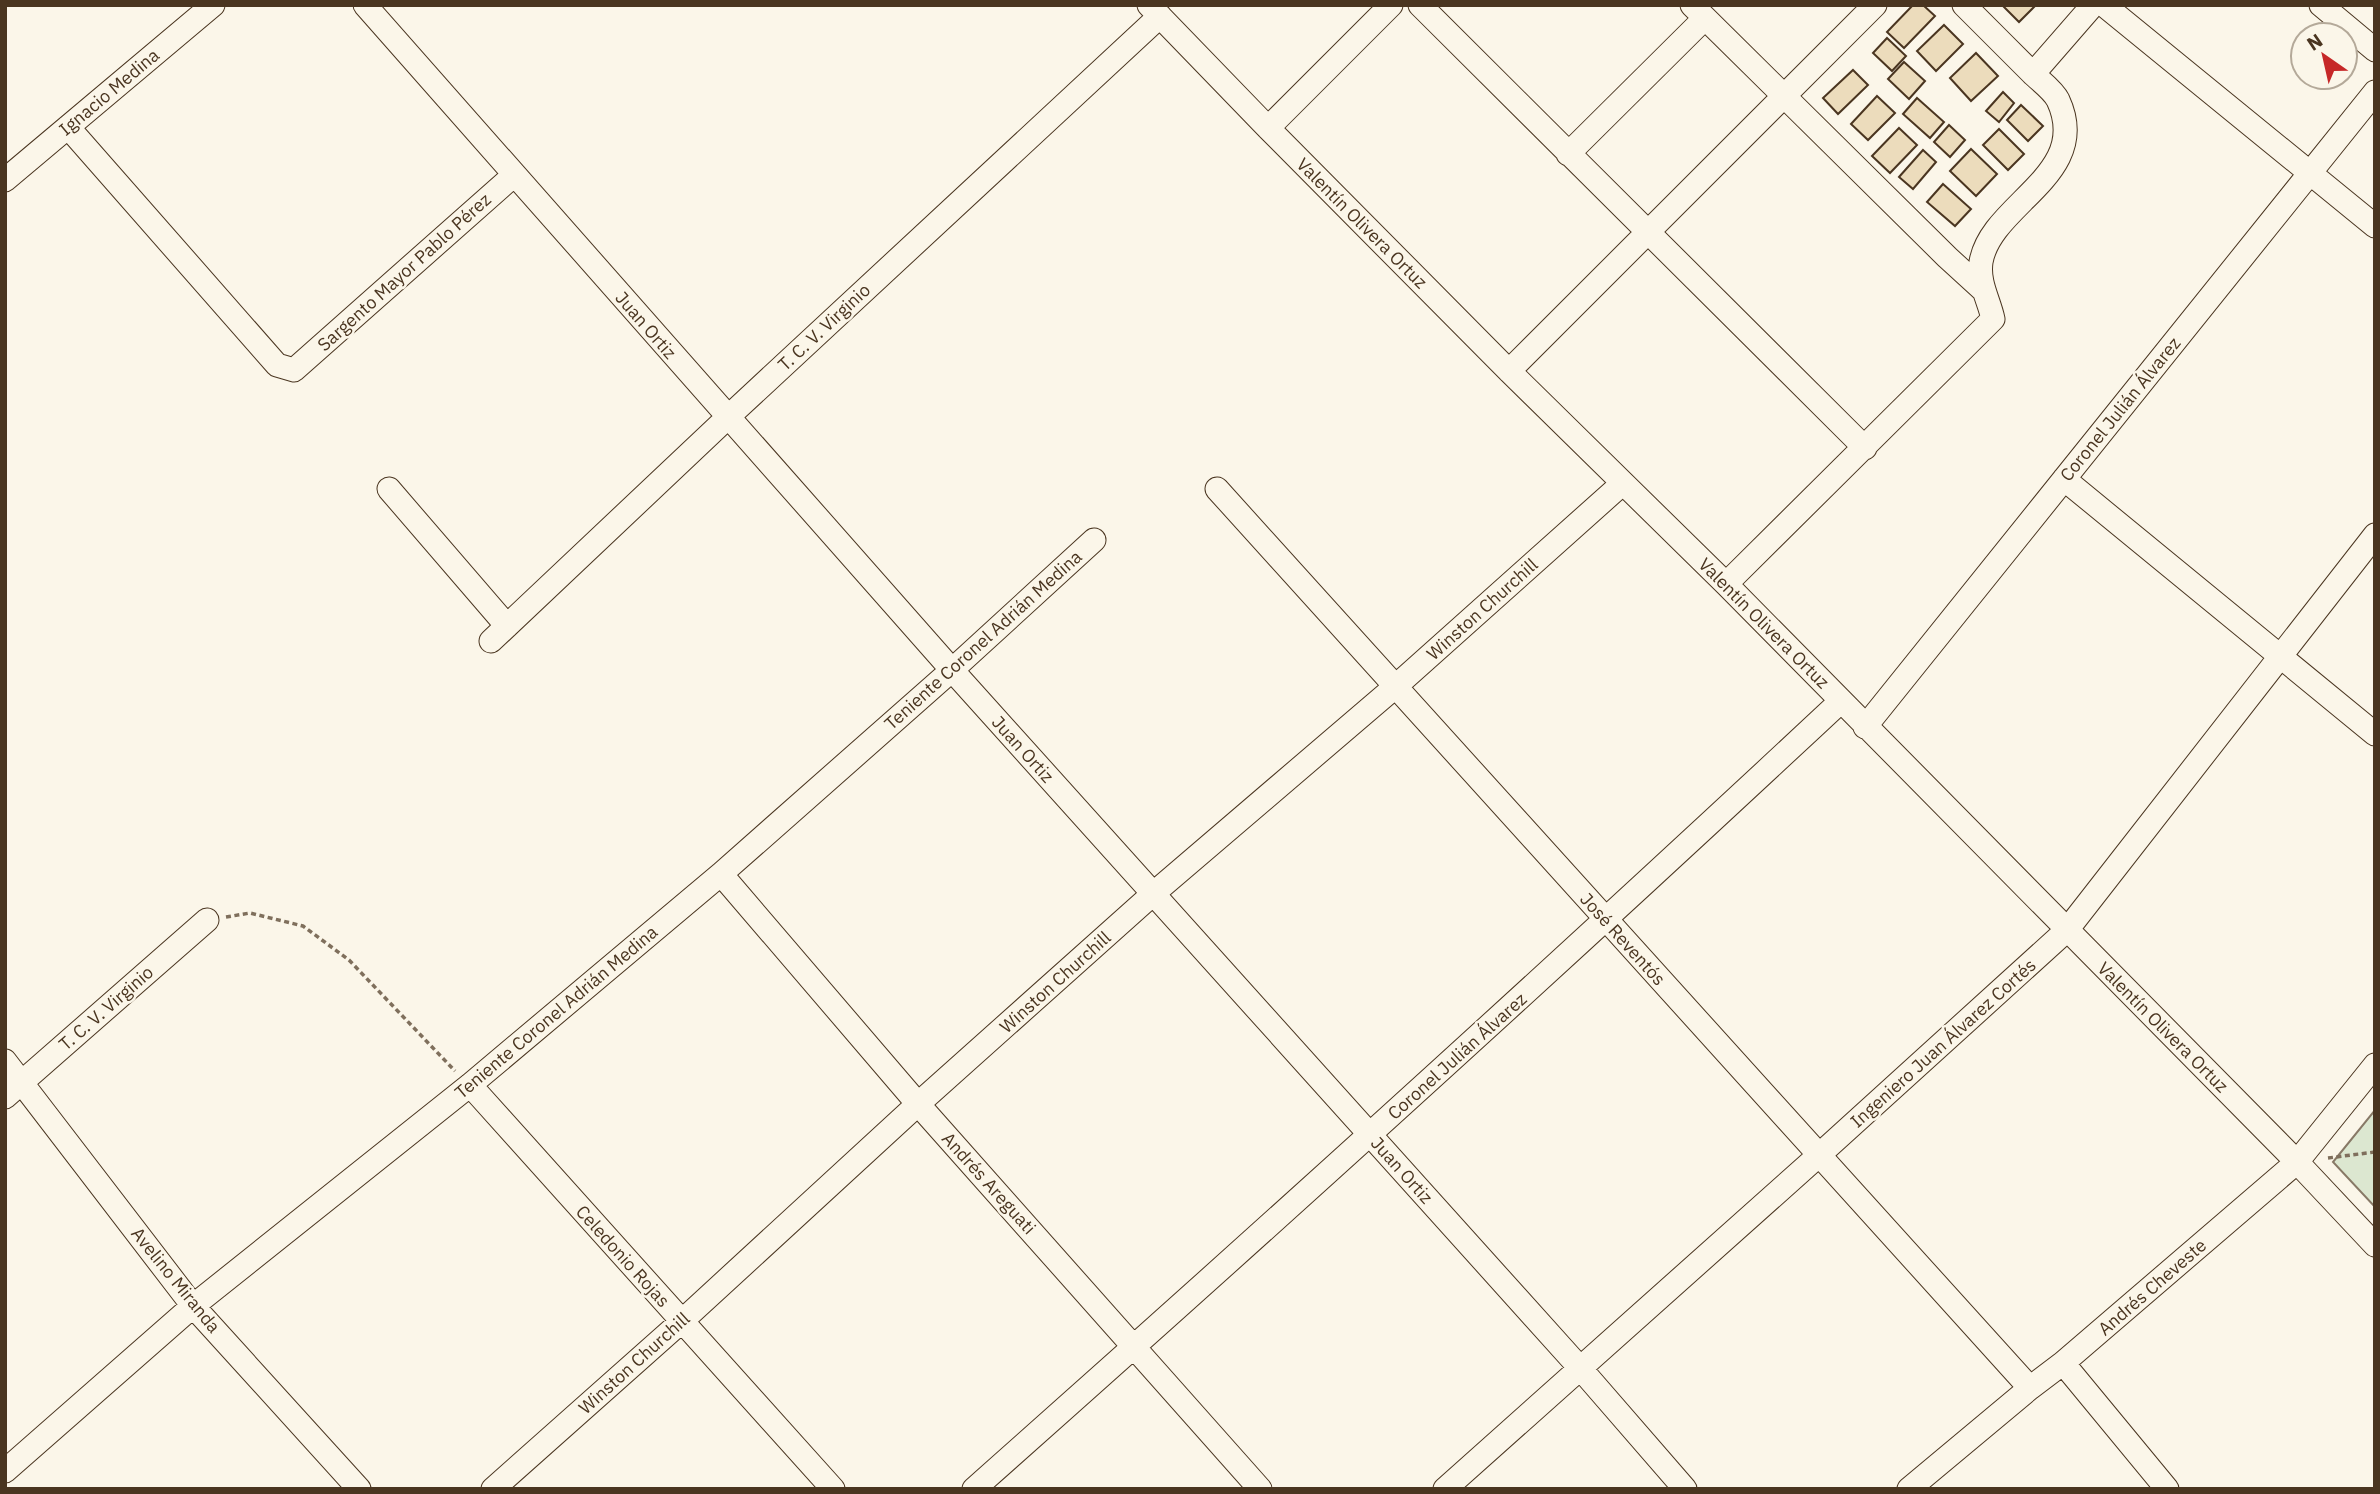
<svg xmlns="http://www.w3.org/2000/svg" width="2380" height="1494" font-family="'IBM Plex Sans',sans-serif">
<rect width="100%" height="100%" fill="#fbf6e9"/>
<path fill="#dce7d0" stroke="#887966" stroke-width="2" d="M2375 1110V1207L2333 1162Z"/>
<path fill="#ecdcbc" stroke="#4a3520" stroke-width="2" d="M1913 5H1923L1935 16 1904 48 1887 32Z
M2002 5H2036L2019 22Z
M1944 25 1963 44 1936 71 1917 51Z
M1887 38 1906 56 1892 71 1873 53Z
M1976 53 1998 76 1971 101 1950 78Z
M1904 62 1925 81 1909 99 1888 79Z
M1853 70 1868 85 1838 114 1823 98Z
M2003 92 2014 103 1999 122 1986 111Z
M1877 96 1895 113 1868 140 1851 124Z
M1917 98 1944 122 1930 138 1903 114Z
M2021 105 2043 126 2028 141 2007 120Z
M1949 125 1965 140 1950 157 1934 142Z
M1899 128 1917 145 1890 173 1872 156Z
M1999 129 2024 154 2008 170 1983 145Z
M1971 149 1997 174 1976 196 1950 171Z
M1923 150 1936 162 1913 189 1899 177Z
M1943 184 1971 209 1955 226 1927 202Z"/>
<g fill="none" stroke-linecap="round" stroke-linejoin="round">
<defs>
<path id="minor" d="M365 5 952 670 1580 1368 1685 1489
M1149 5 1268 128 1509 371 1726 584 2297 1162 2375 1245
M1420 5 1865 448
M1692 5 1947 257 1982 289
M2104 5 2375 226
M2321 5 2375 50
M2033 74 2093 5
M68 127 277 365 294 370 514 175
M1268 128 1391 5
M1568 154 1705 18
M5 180 213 5
M1509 371 1875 5
M2064 479 2375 734
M389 489 507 626
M1217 489 2030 1388
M1726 584 1993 319C1989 300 1978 283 1981 262 1991 203 2093 175 2058 100 2053 90 2040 81 2032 73 2009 50 1987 28 1964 5
M491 641 727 418 1160 16
M1865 727 2375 92
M721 874 918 1104 1260 1489
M5 1061 193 1306 359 1489
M470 1085 833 1489
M5 1097 207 920
M2063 1363 2167 1489
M5 1471 193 1306 470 1085 721 874 952 670 1094 540
M493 1489 682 1321 918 1104 1154 893 1396 686 1623 483
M974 1489C1266 1230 1555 968 1841 701
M1445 1489 1818 1156 2067 930 2375 535
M1909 1489 2030 1388 2063 1363 2297 1162 2375 1065"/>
</defs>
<use href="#minor" stroke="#4a3520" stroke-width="25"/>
<path stroke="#7f6f5c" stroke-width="3.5" stroke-dasharray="5 3.5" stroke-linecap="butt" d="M226 917 250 913 303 926 349 960 455 1071
M2328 1158 2375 1152"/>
<use href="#minor" stroke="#fbf6e9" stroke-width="23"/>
</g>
<g text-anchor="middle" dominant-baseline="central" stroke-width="5" stroke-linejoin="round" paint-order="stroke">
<g font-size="18" fill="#4a3520" stroke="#fbf6e9">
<text transform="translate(109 92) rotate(-40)">Ignacio Medina</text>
<text transform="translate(1362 223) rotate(45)">Valentín Olivera Ortuz</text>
<text transform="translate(404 272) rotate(-42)">Sargento Mayor Pablo Pérez</text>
<text transform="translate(646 325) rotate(49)">Juan Ortiz</text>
<text transform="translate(824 327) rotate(-43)">T. C. V. Virginio</text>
<text transform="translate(2120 409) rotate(-51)">Coronel Julián Álvarez</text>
<text transform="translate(1482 609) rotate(-42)">Winston Churchill</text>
<text transform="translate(1764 623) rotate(45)">Valentín Olivera Ortuz</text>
<text transform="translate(983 640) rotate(-42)">Teniente Coronel Adrián Medina</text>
<text transform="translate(1023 749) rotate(48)">Juan Ortiz</text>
<text transform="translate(1623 939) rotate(48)">José Reventós</text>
<text transform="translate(1055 982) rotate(-42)">Winston Churchill</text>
<text transform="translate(106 1008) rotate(-41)">T. C. V. Virginio</text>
<text transform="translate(556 1012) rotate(-40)">Teniente Coronel Adrián Medina</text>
<text transform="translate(2163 1027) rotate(45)">Valentín Olivera Ortuz</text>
<text transform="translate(1943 1043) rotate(-42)">Ingeniero Juan Álvarez Cortés</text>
<text transform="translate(1457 1056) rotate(-42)">Coronel Julián Álvarez</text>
<text transform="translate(1402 1170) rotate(48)">Juan Ortiz</text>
<text transform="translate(989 1183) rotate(48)">Andrés Areguati</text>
<text transform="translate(623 1256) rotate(48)">Celedonio Rojas</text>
<text transform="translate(176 1280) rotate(51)">Avelino Miranda</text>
<text transform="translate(2152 1287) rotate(-41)">Andrés Cheveste</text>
<text transform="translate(634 1363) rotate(-42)">Winston Churchill</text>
</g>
</g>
<rect width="2380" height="1494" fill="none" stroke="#4a3520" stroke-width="14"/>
<g transform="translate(2324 56) rotate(326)"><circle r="33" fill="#fbf6e9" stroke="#b4a999" stroke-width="2"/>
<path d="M0-5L12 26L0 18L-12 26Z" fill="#c62828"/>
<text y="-10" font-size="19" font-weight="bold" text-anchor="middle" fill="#4a3520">N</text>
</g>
</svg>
